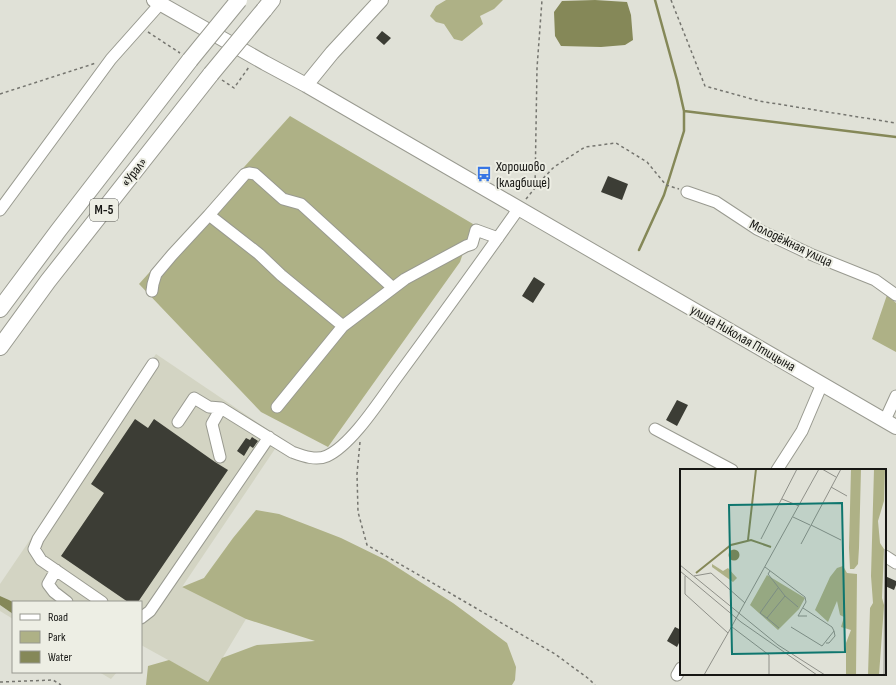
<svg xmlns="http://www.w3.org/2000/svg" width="896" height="685" font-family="'Sofia Sans Condensed',sans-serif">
<rect width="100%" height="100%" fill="#e0e1d7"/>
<path fill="#d3d4c3" d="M156 354 279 437V443L182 587 246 619 208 682 141 645V602H13L9 600 0 596V584Z
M0 605 13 614V619L0 611Z
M99 672H117L111 679Z"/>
<path fill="#aeb186" d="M446 0H503L494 9 480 16 483 24 462 41 454 39 444 24 436 22 430 16 436 6Z
M290 116 473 224 460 262 328 447 261 412 139 284Z
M887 295 896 303V352L872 339Z
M256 510 279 514 341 538 386 560 453 603 507 643 516 667 515 680 512 685H146L148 666 169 660 208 682 222 658 257 645 315 641 246 619 182 587 204 578 233 538Z"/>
<path fill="#858858" d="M595 0 627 2 631 15 633 40 625 45 601 47 561 46 555 36 554 12 562 1Z
M0 596 9 600 13 602V614L0 605Z"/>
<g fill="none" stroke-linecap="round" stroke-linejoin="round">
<path stroke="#858858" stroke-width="2.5" d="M684 111 896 137
M639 250 664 195 684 131V111L677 80 655 0"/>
</g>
<path fill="#3c3d35" d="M382 31 391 38 384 45 376 38Z
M608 176 628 184 622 200 601 192Z
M534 277 545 284 533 303 522 296Z
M677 400 688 405 677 426 666 420Z
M135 419 148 428 154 419 215 462 228 470 138 602H128L61 556 104 493 91 484Z
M252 437 258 441 253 448 250 446 244 456 237 451 246 438 250 440Z
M885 576 896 581V585L894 590 885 586Z
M675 627 681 630V639L677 647 667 641Z"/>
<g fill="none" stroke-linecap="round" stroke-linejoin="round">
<defs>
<path id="minor" d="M687 192 716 202 757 229 810 254 875 280 896 295
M0 210 111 59 160 4
M152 291 153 284 156 274 172 255 209 215
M343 326 281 275 259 254 209 215 245 174 249 173 255 174 283 199 301 204 393 288
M277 407 343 326 405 279 466 246 472 244 476 230 498 238
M885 420 896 396
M178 422 194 398 209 407 221 408
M655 429 732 470
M220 457 212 424 221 408 292 452C303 456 316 461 327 456 351 445 378 403 394 381 436 324 478 266 519 208
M777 470 802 431 822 384
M885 556 896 563
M56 570 48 584 54 592 67 602
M102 602 41 560 34 549 38 539 153 364
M141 618 150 611 269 437
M677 675 681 668"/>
<path id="major" d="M154 0 265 63 306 85 896 427
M306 85 332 53 381 0"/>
<path id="highway" d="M264 10 272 0
M0 309 58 231 190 60
M0 347 48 281 211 74"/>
</defs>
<use href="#minor" stroke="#999a90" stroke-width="13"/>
<use href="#major" stroke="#999a90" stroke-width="16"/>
<use href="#highway" stroke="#999a90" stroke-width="18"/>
<path stroke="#75756f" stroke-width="1.5" stroke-dasharray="3 3" stroke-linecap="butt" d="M671 0 705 86 759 101 896 123
M148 32 180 53
M222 80 234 88 249 67
M0 94 96 63
M535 187 554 167 585 147 616 143 647 162 666 185 679 189
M526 199 535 188 537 68 542 0
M360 442 357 474 358 512 367 545 555 654 589 679 595 685
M0 682 53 680 61 685"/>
<use href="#minor" stroke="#fff" stroke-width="11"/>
<use href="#major" stroke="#fff" stroke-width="14"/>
<use href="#highway" stroke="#fff" stroke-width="16"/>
<defs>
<path id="highway-bridge" d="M190 60 239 0
M211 74 264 10"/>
</defs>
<use href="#highway-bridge" stroke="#999a90" stroke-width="18" stroke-linecap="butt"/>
<use href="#highway-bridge" stroke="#fff" stroke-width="16"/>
</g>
<defs>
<symbol id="bus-bare" viewBox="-9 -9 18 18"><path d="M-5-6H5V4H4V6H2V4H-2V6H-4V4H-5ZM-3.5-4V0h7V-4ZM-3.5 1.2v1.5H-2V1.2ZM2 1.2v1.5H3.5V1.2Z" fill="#3775e4" stroke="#edeee4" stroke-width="2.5" paint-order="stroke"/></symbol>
</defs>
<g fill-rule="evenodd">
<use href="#bus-bare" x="473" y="163" width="22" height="22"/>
</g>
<g text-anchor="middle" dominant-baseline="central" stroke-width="4" stroke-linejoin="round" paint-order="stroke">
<rect fill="#edeee4" stroke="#565752" stroke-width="1" x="90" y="199" width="28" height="22" rx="3"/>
<g font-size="13" font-weight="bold" fill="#161613">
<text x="104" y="210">М-5</text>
</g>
<g font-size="14" fill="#161613" stroke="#edeee4" text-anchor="start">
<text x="496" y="166">Хорошово<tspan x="496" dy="16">(кладбище)</tspan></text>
</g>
<g font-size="14" fill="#161613" stroke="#edeee4">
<text transform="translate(134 172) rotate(-52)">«Урал»</text>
<text transform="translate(791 243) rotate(26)">Молодёжная улица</text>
<text transform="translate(743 338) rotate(30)">улица Николая Птицына</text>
</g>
</g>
<g transform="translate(680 469)">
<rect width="206" height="206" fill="#e0e1d7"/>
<path d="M171 0H181L179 79 178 95 174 100H170L169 79ZM194 0H205L204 32 198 52 200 74 204 80 202 129 204 136 206 133V206L204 137 199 206H188L190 139 193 134 191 107ZM32 95 43 102 48 99 57 109 53 113 32 98ZM163 97 167 104 177 105 176 206 166 205V174L171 161 161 158 164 148 160 146 157 132 148 153 135 141 150 108 157 99ZM87 106 125 129 119 140 98 161 70 136Z" fill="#aeb186"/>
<path d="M48.5 86a5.5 5.5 0 1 1 11 0a5.5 5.5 0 1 1-11 0Z" fill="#858858"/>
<path fill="none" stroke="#858858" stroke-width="2" d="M68 71 76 0M16 104 51 76 71 71 91 78"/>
<path fill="none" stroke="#8f9089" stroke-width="1" d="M142 0 156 8M151 18 167 27M102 30 119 37M113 48 130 56M131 56 161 71M81 70 117 0M121 75 161 0M0 96 98 176 145 206M85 98 125 128 126 133 118 147H127M0 102 61 153 137 206M90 102 88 105 105 127 118 138M5 107V125L48 164 139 0M14 107 31 104 65 134M98 119 80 144 87 149 105 127M87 149 99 159M52 158 89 186V206M111 158 142 177 154 162 152 158 123 139M146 174H149L155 167 154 162M24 206 48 164M204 206 205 80"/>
<path fill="#0f766e" fill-opacity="0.15" stroke="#0f766e" stroke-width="2" d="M162 34 165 183 52 185 49 36Z"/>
<rect width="206" height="206" fill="none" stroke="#161613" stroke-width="2"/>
</g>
<rect x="12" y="601" width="130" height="72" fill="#edeee4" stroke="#979890"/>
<rect x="20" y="614" width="20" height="6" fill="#ffffff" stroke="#979890"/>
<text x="48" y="621" font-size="12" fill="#161613">Road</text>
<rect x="20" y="631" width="20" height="12" fill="#aeb186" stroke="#979890"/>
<text x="48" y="641" font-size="12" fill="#161613">Park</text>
<rect x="20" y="651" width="20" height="12" fill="#858858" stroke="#979890"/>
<text x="48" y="661" font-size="12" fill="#161613">Water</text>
</svg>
